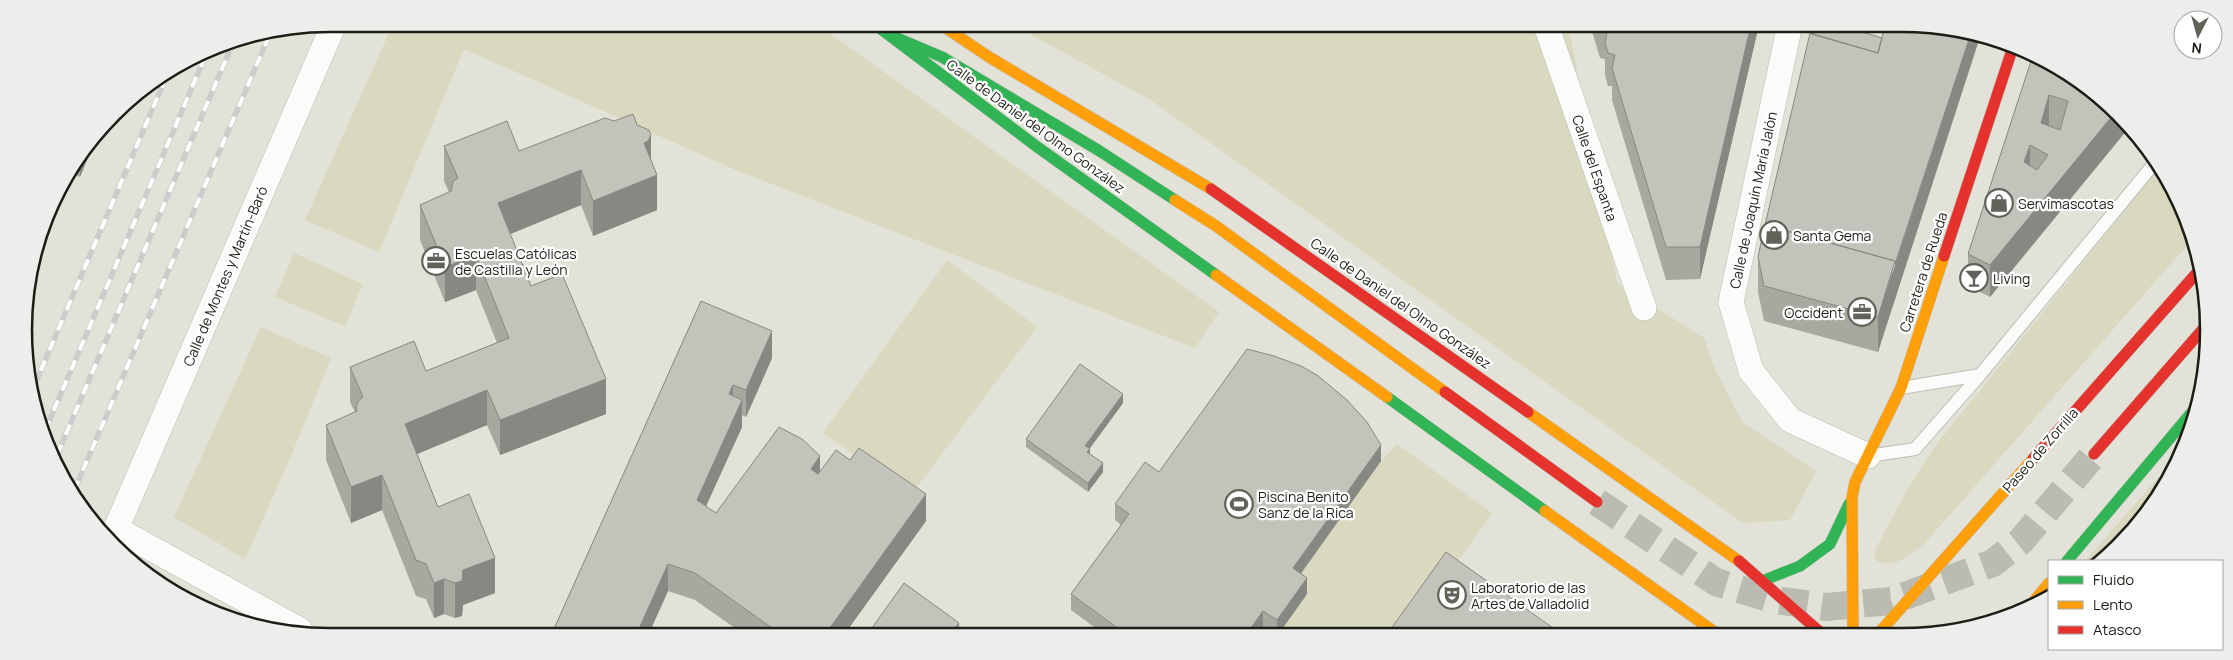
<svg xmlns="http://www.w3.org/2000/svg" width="2233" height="660" font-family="Manrope,sans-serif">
<rect width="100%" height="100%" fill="#e2e2d8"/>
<path fill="#d9d9bf" d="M393 24 818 25 1219 312 1195 348 738 171 464 49 379 252 305 220Z
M1015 26 1569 28 1617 283 1704 338 1714 367 1742 422 1816 471 1790 520 1743 523 1149 99Z
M2160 167 2191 241 1924 544C1909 555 1894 570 1875 560L1876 548 1907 490 1939 441Z
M294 253 363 284 345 326 275 297Z
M947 260 1037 327 911 495 823 433Z
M261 327 331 358 291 456 245 559 174 517Z
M1397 444 1492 513 1407 633 1280 632 1307 594 1293 584 1381 461Z
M2179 454 2168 483 2105 560 2085 561Z"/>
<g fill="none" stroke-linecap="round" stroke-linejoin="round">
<path stroke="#bbbbb1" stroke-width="28" stroke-dasharray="28 14" stroke-linecap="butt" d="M1597 502 1716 582 1775 600 1826 607 1891 601 1993 563 2021 541 2094 454"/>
<defs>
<path id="lane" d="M1901 388 1980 375
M1868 456 1915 449 1980 375 2157 160"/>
<path id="street" d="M1547 28 1644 308
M1789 29 1731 302 1751 371 1790 420 1868 456
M116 529 300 630
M112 538 334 24"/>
<path id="fast" d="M877 26 1036 146 1216 275
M890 35 942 57 1098 150 1175 200
M1387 397 1545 511
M2067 561 2197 406
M1762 581 1800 566 1830 544 1849 504"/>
<path id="slow" d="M943 26 989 57 1211 189
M1175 200 1216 226 1445 392
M1216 275 1387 397
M1528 412 1739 561
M1545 511 1716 633
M2029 607 2049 583
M1853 633 1852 498 1855 482 1901 388 1944 256
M1878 634 2033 459"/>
<path id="jam" d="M1211 189 1528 412
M1944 256 2012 50
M1445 392 1597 502
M2094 454 2203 329
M2033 459 2202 267
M1739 561 1821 633"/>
</defs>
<use href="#lane" stroke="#bcbdb4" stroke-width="14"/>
<use href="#street" stroke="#bcbdb4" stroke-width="26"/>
<use href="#fast" stroke="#bcbdb4" stroke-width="12"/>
<use href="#slow" stroke="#bcbdb4" stroke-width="12"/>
<use href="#jam" stroke="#bcbdb4" stroke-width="12"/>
<use href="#lane" stroke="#fbfbf9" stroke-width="12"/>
<use href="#street" stroke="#fbfbf9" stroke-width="25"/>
<use href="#fast" stroke="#30b455" stroke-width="11"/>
<use href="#slow" stroke="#ff9f0a" stroke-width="11"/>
<use href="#jam" stroke="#e5322d" stroke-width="11"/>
<defs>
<path id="rail" d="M32 391 167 75
M45 431 208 50
M57 455 233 43
M74 491 269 36"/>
</defs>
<use href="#rail" stroke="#ccccca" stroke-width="5.5"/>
<use href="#rail" stroke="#fff" stroke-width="4" stroke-dasharray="11" stroke-linecap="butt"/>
</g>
<path fill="#a8a8a1" d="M1591 28 1758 29 1700 279 1666 280 1612 100V86H1608L1605 75V59L1600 58Z
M1863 29 1895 296 1878 352 1764 321 1758 292V257L1765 225Z
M2032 58 2127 130 1990 297 1968 286V254Z
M614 121 651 159 657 210 593 236 581 205 510 234 531 286 606 414 500 455 487 425 417 454 438 507 495 593 463 605 462 616 455 618 444 614 434 618 426 599 416 596 382 510 351 523 326 460V425L355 412 350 402V367L426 371 497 343 476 290 445 302 420 240V205L449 192 444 181V146L519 151Z
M93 145 80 177 71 174Z
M701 301 772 358 746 417 742 415V427L706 506 716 513 820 472 926 521 846 632 739 631 695 600 668 591 650 631H553Z
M1123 403 1090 448V454L1103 472 1088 492 1026 447V439Z
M1381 461 1301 574 1307 594 1280 632H1271L1263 627 1259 632H1101L1071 610V594L1121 525 1115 520V504L1159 472Z"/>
<path fill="#888883" d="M1750 29H1758L1700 279V247Z
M1859 29H1863V38L1860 53Z
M1971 33 1980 37 1878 352V317Z
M2049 95V127L2041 123Z
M2113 115 2127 130 1990 297V265Z
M651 135V170L644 143Z
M93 145 80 177V163Z
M2030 145V177L2024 162Z
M581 170V205L498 239V203Z
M657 175V210L593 236V201Z
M476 255V290L445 302V267Z
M772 331V358L746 417V390Z
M606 379V414L500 455V420Z
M733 385V412L729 394Z
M487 390V425L405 459V424Z
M1123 394V403L1090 448V457L1087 461 1085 446Z
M742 400V427L697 526V500Z
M1381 445V461L1293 584V568Z
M820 456V483L811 469Z
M1103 463V472L1088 492V483Z
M382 475V510L351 523V487Z
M926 494V521L846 632H827Z
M495 558V593L463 605 462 616 455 618V583L463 570Z
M668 564V591L650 631H638Z
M1307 578V594L1280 632H1277V620Z
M444 579V614L434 618V583Z
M1263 611V627L1259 632H1248Z
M959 623V632H952Z"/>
<path fill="#c3c3bb" stroke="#888883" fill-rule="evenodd" d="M1608 28 1750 29 1700 247H1666L1612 68 1615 55 1608 53 1605 43Z
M1812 29H1859V31L1882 38 1878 53 1811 34Z
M1884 29 1962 30 1971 33 1895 264V261L1765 225 1810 33 1878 53Z
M2032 58 2073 75 2113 115 1990 265 1968 254ZM2049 95 2068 101 2060 130 2041 123ZM2030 145 2048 155 2037 170 2024 162Z
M633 114 637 125 649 130 651 135 648 141 644 143 657 175 593 201 581 170 498 203 531 286 562 274 606 379 500 420 487 390 405 424 438 507 469 494 495 558 463 570 462 581 455 583 444 579 434 583 426 564 416 560 382 475 351 487 326 425 357 411 356 406 359 400 363 397 350 367 414 341 426 371 509 338 476 255 445 267 420 205 451 191 453 181 458 178 444 146 507 121 519 151 605 118 614 121Z
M1765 225 1895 261 1878 317 1764 286 1758 257Z
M701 301 772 331 746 390 733 385 729 394 742 400 697 500 716 513 779 427 802 439 820 456 811 469 818 474 836 450 850 460 859 448 926 494 827 632 776 631 695 573 668 564 638 631H553Z
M1247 349 1274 356 1301 366 1317 375 1347 400 1367 422 1381 445 1293 568 1307 578 1277 620 1263 611 1248 632H1123L1071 594 1129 514 1115 504 1145 462 1159 472Z
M1080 364 1123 394 1085 446 1090 448 1087 452 1103 463 1088 483 1026 439Z
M1446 552 1560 633H1388Z
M904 583 959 623 952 632H869Z"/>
<defs>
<symbol id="shop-ring" viewBox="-11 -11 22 22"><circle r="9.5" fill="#fff" stroke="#62625a" stroke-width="1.5"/><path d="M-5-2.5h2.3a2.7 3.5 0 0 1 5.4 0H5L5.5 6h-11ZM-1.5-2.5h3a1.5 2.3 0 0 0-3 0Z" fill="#62625a"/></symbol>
<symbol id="office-ring" viewBox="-11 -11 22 22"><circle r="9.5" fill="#fff" stroke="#62625a" stroke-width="1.5"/><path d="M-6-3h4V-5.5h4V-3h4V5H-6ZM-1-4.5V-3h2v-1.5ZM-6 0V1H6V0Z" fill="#62625a"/></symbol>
<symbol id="bar-ring" viewBox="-11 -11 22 22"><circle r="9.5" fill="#fff" stroke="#62625a" stroke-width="1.5"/><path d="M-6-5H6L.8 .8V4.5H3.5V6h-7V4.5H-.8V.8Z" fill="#62625a"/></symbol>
<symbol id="stadium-ring" viewBox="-11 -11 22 22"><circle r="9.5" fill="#fff" stroke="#62625a" stroke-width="1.5"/><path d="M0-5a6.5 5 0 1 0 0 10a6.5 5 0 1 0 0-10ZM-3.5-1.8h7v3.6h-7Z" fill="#62625a"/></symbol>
<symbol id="theatre-ring" viewBox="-11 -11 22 22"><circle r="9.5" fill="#fff" stroke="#62625a" stroke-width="1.5"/><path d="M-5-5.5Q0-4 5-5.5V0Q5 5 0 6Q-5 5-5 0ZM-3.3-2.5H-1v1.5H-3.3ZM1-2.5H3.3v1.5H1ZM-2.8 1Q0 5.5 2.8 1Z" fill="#62625a"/></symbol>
</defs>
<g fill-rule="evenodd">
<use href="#shop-ring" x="1983" y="187" width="32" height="32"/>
<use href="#shop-ring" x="1758" y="219" width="32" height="32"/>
<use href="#office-ring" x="420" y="245" width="32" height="32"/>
<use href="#bar-ring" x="1958" y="262" width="32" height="32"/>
<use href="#office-ring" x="1846" y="296" width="32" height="32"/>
<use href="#stadium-ring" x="1223" y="488" width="32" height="32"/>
<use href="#theatre-ring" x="1436" y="579" width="32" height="32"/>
</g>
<g text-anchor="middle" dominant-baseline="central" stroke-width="4.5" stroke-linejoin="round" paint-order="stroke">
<g font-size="14" fill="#1d1d16" stroke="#fff">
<text transform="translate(1036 126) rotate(36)">Calle de Daniel del Olmo González</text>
<text transform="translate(1595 168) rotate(71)">Calle del Espanta</text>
<text transform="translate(1753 200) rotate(-78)">Calle de Joaquín María Jalón</text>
<text transform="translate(1923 272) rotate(-72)">Carretera de Rueda</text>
<text transform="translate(225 276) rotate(-67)">Calle de Montes y Martín-Baró</text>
<text transform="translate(1401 303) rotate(35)">Calle de Daniel del Olmo González</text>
<text transform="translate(2040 450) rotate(-49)">Paseo de Zorrilla</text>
</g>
<g font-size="14" fill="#1d1d16" stroke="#fff" text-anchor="start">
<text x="2018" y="203">Servimascotas</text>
<text x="1793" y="235">Santa Gema</text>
<text x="455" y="253">Escuelas Católicas<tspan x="455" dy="16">de Castilla y León</tspan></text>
<text x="1993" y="278">Living</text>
<text x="1843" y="312" text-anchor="end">Occident</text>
<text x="1258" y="496">Piscina Benito<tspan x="1258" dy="16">Sanz de la Rica</tspan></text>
<text x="1471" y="587">Laboratorio de las<tspan x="1471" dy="16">Artes de Valladolid</tspan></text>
</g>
</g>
<path d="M0 0H2233V660H0ZM330 32H1902A298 298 0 0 1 2200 330V330A298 298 0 0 1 1902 628H330A298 298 0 0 1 32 330V330A298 298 0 0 1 330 32Z" fill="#ededec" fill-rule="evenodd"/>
<path fill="none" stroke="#1d1d16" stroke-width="2.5" d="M330 32H1902A298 298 0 0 1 2200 330V330A298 298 0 0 1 1902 628H330A298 298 0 0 1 32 330V330A298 298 0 0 1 330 32Z"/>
<rect x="2048" y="560" width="175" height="90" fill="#ffffff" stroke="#a5a5a2"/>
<rect x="2058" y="576" width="25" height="8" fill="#30b455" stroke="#a5a5a2"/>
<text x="2093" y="585" font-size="15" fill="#1d1d16">Fluido</text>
<rect x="2058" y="601" width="25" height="8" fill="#ff9f0a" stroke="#a5a5a2"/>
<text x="2093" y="610" font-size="15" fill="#1d1d16">Lento</text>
<rect x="2058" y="626" width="25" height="8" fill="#e5322d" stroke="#a5a5a2"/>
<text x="2093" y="635" font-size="15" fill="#1d1d16">Atasco</text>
<g transform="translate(2198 35) rotate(186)"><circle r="24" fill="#ffffff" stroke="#a5a5a2"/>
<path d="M0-4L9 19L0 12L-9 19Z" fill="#62625a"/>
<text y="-8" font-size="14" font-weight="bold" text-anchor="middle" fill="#1d1d16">N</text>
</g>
</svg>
